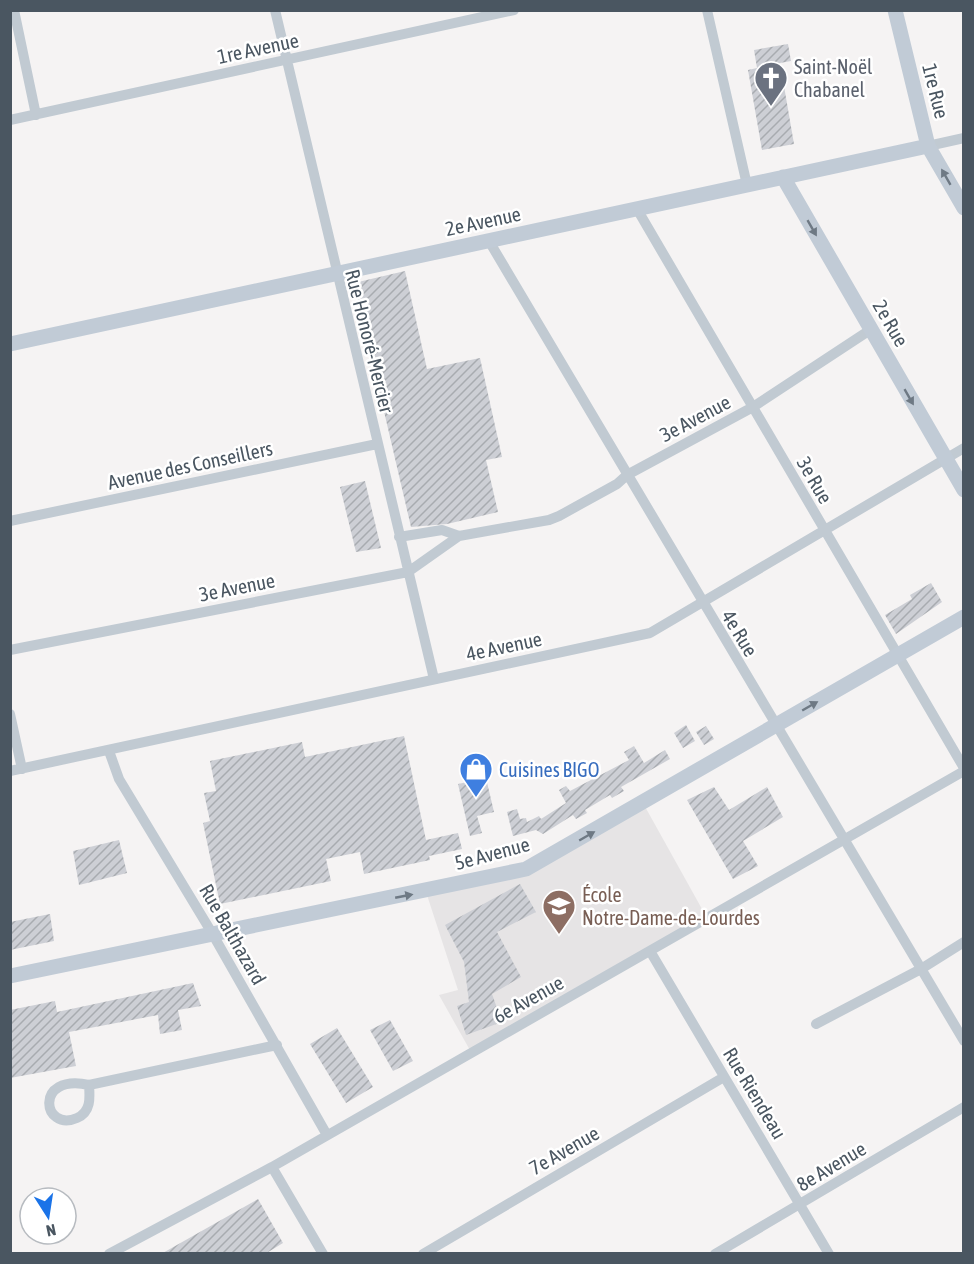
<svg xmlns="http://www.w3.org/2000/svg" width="974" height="1264" font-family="'Asap Condensed',sans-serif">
<defs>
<pattern id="building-hatch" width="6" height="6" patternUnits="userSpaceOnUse" patternTransform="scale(1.5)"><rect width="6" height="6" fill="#cdcfd5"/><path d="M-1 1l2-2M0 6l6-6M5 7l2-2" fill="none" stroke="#a8abb0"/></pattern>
</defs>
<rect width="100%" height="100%" fill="#f5f3f3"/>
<path fill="#e6e4e5" d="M643 803 707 918 471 1052 439 995 458 990 426 892 513 872Z"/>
<path fill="url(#building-hatch)" d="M788 44 791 61 780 63 794 144 762 150 748 70 757 68 754 50Z
M405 271 427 369 480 358 502 457 486 460 498 512 447 524 411 527 354 283Z
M365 481 381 548 356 552 340 487Z
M931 583 942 602 896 634 885 615 912 599 910 595Z
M686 725 695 741 683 748 674 733Z
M706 726 714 739 704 745 696 732Z
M404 736 426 840 458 833 462 849 429 856 430 860 364 874 360 852 326 859 331 881 220 904 203 823 210 821 204 793 216 791 210 761 302 742 305 757Z
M634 746 644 763 665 750 670 759 621 787 624 791 612 798 610 795 585 810 587 813 576 819 573 815 543 834 536 830 513 836 507 812 517 809 520 819 526 818 527 822 539 816 541 819 566 803 559 790 566 786 570 791 629 760 624 752Z
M486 778 494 812 477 816 482 833 470 836 458 784Z
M714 787 729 810 767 787 783 817 743 841 758 866 733 879 687 800Z
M119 840 127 873 79 885 73 851Z
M520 884 536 912 497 932 521 977 492 994 502 1022 466 1035 457 1006 469 1002 464 962 445 925Z
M50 914 54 941 10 950V922Z
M193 983 201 1006 178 1010 182 1030 160 1034 158 1015 69 1032 76 1066 10 1078V1010L55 1001 57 1012Z
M390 1020 413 1061 393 1071 370 1030Z
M337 1028 373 1087 346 1103 310 1044Z
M258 1199 283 1243 265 1254H161Z"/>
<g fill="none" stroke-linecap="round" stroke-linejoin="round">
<path stroke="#c1cad2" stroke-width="10" d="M14 10 36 115
M275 10 434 679
M707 10 747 185
M10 120 514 10
M928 146 964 138
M637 209 964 768
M489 241 964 1041
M10 521 377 444
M399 537 442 530 459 536
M10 650 408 572 459 536 549 520 559 516 617 484 627 475 753 407 870 330
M10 714 22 769
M109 751 119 779 212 933 327 1135
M10 771 650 633 964 448
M650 951 829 1254
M816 1024 921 969 964 942
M89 1085C90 1098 91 1112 77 1118 43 1133 33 1073 89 1085L277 1045
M272 1167 323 1254
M109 1254 272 1167 964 771
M423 1254 724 1077
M715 1254 964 1107"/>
<path stroke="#c1cbd6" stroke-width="15" d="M895 10 928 146 964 208
M783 177 964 490
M10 344 928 146
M10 976 526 869 964 617"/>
</g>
<defs><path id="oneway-solid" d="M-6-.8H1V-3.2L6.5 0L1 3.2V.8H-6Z" transform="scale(1.5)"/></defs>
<g fill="#6e7984">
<use href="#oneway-solid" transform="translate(946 177) rotate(-120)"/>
<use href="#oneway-solid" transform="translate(812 228) rotate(60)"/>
<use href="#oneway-solid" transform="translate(909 397) rotate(60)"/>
<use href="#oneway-solid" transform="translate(810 706) rotate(-30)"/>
<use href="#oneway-solid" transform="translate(587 836) rotate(-30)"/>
<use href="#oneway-solid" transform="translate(404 896) rotate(-11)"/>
</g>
<defs>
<symbol id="church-pin" viewBox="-11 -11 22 30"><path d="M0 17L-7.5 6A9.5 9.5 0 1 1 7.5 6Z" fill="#6b7280" stroke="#fff"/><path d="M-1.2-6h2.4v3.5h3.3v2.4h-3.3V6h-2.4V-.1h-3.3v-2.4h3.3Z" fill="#fff"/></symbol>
<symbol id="shop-pin" viewBox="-11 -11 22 30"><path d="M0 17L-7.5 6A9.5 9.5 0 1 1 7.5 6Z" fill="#3f7fe0" stroke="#fff"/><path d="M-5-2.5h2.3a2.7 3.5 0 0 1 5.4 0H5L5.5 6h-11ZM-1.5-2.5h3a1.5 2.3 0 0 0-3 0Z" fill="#fff"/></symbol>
<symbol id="school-pin" viewBox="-11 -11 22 30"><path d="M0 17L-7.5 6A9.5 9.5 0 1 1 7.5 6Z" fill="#8d6e63" stroke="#fff"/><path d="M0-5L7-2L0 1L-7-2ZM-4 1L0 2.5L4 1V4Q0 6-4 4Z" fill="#fff"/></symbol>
</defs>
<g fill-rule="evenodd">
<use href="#church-pin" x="752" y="59" width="38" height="52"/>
<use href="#shop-pin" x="457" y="750" width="38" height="52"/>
<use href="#school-pin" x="540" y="887" width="38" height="52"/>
</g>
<g text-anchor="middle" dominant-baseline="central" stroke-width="5" stroke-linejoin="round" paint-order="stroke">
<g font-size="20" fill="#4a5661" stroke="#fff">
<text transform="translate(258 48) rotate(-12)">1re Avenue</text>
<text transform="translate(936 91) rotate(76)">1re Rue</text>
<text transform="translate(483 221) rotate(-12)">2e Avenue</text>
<text transform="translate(891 323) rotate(60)">2e Rue</text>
<text transform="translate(370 341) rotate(76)">Rue Honoré-Mercier</text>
<text transform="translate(695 418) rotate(-28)">3e Avenue</text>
<text transform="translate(190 465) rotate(-12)">Avenue des Conseillers</text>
<text transform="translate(815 480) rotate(60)">3e Rue</text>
<text transform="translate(237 587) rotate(-11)">3e Avenue</text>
<text transform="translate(740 633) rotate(59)">4e Rue</text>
<text transform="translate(504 646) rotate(-12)">4e Avenue</text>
<text transform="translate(492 853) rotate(-15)">5e Avenue</text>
<text transform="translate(233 934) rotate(60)">Rue Balthazard</text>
<text transform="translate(528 999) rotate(-29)">6e Avenue</text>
<text transform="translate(755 1093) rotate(59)">Rue Riendeau</text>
<text transform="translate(564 1150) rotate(-30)">7e Avenue</text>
<text transform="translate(831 1166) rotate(-31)">8e Avenue</text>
</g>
<g font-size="20" fill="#5b616d" stroke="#fff" text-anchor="start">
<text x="794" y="66">Saint-Noël<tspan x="794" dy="23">Chabanel</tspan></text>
</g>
<g font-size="20" fill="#366cbe" stroke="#fff" text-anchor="start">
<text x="499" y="769">Cuisines BIGO</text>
</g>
<g font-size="20" fill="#785e54" stroke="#fff" text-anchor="start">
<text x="582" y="894">École<tspan x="582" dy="23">Notre-Dame-de-Lourdes</tspan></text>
</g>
</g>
<rect width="974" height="1264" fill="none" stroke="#4a5661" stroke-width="24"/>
<g transform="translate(48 1216) rotate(168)"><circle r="28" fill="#ffffff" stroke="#b7bbc0" stroke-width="1.5"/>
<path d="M0-4.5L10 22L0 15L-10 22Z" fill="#1a73e8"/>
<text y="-9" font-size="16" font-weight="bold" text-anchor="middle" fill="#4a5661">N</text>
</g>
</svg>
